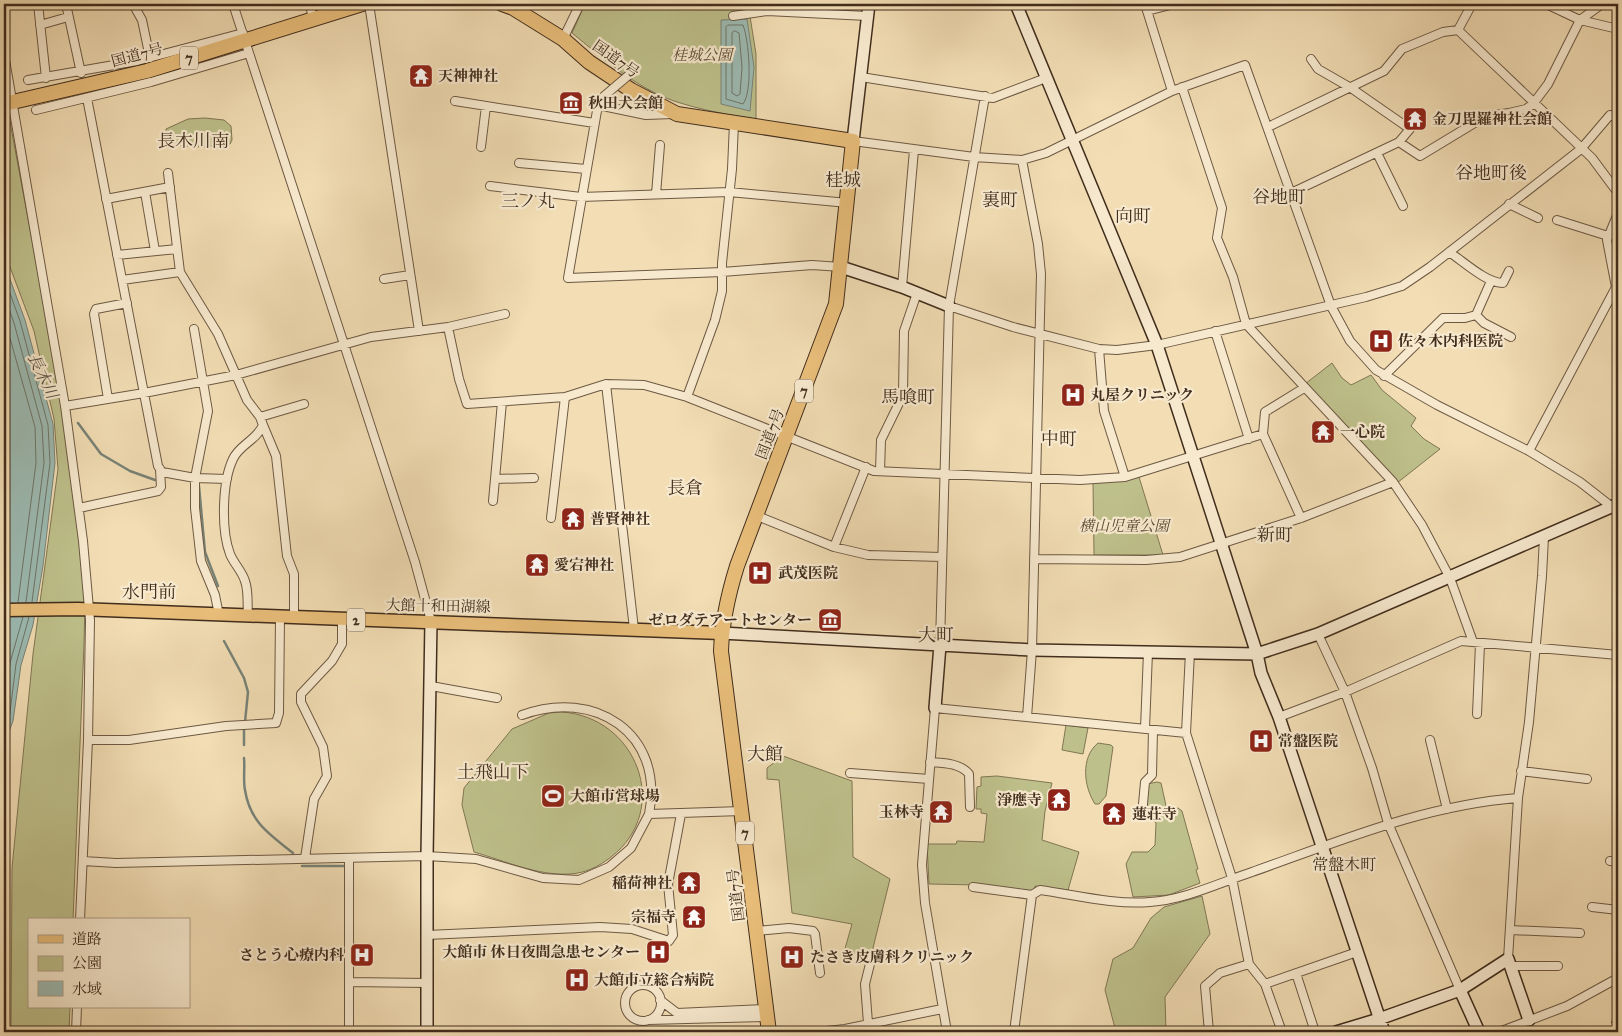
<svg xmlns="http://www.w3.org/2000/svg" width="1622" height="1036" font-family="'IM FELL Great Primer','Noto Serif JP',serif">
<rect width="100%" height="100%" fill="#f2ddb4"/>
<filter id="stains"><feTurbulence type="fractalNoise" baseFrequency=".004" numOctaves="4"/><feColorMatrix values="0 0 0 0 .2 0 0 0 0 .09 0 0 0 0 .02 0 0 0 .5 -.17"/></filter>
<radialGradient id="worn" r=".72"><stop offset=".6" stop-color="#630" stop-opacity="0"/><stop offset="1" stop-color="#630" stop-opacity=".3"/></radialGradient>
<path fill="#bec08b" stroke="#807654" d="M585 4H748L756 54V119C729 115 701 110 674 101 636 88 603 58 572 33Z
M4 90 63 406 82 561 85 600 84 644 73 920H29V1007H70L69 1032H11L12 868 33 654 58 469 54 419 34 331 4 251Z
M205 118 224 120 231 126 232 140 230 144 202 147 171 145 167 143 166 129 188 119Z
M1332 363 1342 378 1351 385 1371 375 1382 390 1416 418 1411 426 1424 439 1440 449 1397 483 1379 461 1305 384Z
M1139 477 1163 555H1094L1093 483 1121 481Z
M561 712C636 716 673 809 611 857 598 867 586 873 570 874 538 876 505 861 474 852L462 805 464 788 512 729 549 713Z
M1066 725 1088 728 1083 754 1062 750Z
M1098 743 1111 745 1113 747 1106 796 1099 804H1095C1084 787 1080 758 1098 743Z
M783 756 852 781 853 857 890 879 871 956 844 952 852 924 792 913 779 780 767 779V768Z
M997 776 1052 783 1045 811 1042 840 1079 852 1068 890 1035 886 1034 892 977 885 929 884 927 844H956L957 841 984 842 987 814 981 813V809H976L977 787 981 786V777Z
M1157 782 1161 783 1167 810 1178 808 1182 811 1198 869 1196 870 1200 883 1169 895 1133 897 1126 864 1132 852H1148L1155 845 1156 823 1145 813 1147 784Z
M1202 896 1210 934 1165 997 1166 1032H1116L1105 990 1113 959 1133 948 1151 918 1164 907Z"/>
<path fill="#9cbbb3" stroke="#788277" d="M747 19 754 67 750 111 721 104V20Z
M4 263 25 320 53 424 55 463 43 566 33 625 21 665 13 721 4 745Z"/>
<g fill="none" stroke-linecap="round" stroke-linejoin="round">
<path stroke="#6e7468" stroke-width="1" d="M728 25H743C749 40 753 91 743 104L726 99V27Z
M735 31 739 33 742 67 740 94 737 96 732 93V33Z
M4 277 20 321 48 425 50 463 32 602
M4 295 14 323 42 426 44 463 26 602
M4 317 35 427 36 463 18 602
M4 708 10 663 23 617
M4 732 9 720 16 664 29 617"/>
<path stroke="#788277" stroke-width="2.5" d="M78 423 101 454 130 471 155 480
M199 486 205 552 218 586
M224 641 244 678 248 692 245 722
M244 745V729
M244 758C245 769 243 780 245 790 250 822 269 834 293 853
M302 866H345"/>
<defs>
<path id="street" d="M38 4 46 78
M66 4 81 73
M133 4 142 20 150 58
M233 4 415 562 431 621
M310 4 313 20
M369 4 419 331
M1145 4 1172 91 1245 65 1331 306 1350 341 1376 370 1437 405 1529 451 1580 482 1612 507
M1546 4 1580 20 1618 29
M1147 11 1174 4
M733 16 767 11 867 16
M40 25 68 17
M1458 30 1592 158 1618 193
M1458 30 1472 4
M563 39 580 4
M4 54 65 406 83 541 90 620 88 740 80 920
M1311 59 1318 69 1351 88 1410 129 1399 142
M861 77 993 98 1046 78
M28 80 137 61 243 33
M1182 87 1222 208 1217 238 1233 277 1246 324 1393 482 1422 525 1450 578 1473 642
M87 98 158 466 162 472 195 478 227 479
M455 101 594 123
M36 110 151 82 249 53
M673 114 646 115 598 105 568 278 722 272 812 265 841 267
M1268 127 1384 71 1402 49 1443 32 1458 30
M853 141 974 157 1022 160 1046 153 1172 91
M481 147 486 106
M1377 153 1403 206
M1022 160 1038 244 1041 274 1032 650 1027 717
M519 163 586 169
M168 173 180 272
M490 186 581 197 729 192 848 203
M145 192 155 251
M1291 193 1399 142 1420 156 1486 116 1509 113 1526 109 1533 104 1548 84 1580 20 1602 4
M656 194 660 145
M106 199 170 187
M1509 204 1538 218
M1557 220 1608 236
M1449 252C1463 261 1486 283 1503 283L1509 271
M117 255 177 249
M384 279 410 275
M122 280 180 272 218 334 247 400 260 417 263 425C257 440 239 445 233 459 222 482 221 530 230 554 234 564 242 571 245 581 249 592 247 605 248 616
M902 287 914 150
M949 306 1013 327 1099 349 1117 350 1157 345 1366 297 1402 286 1430 267 1581 149 1610 115 1618 118
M1476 315 1484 323 1511 337
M448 327 459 379 467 404 565 397 606 384 644 385 687 397 874 471 1080 480 1125 477 1263 434
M194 329 208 411 195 478V508L201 561 215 595 219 615
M1215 331 1249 439
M1099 349 1104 411 1125 477
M1384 376 1443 318H1465L1476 315 1491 281
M606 384 634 629
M687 397 715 320 722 291V263L732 169 734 123
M108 399 94 314 96 309 127 303
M65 406 144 393 236 375 371 337 448 327 505 314
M260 417 304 404
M263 425 276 456 287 556 294 574V617
M1529 451 1616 287 1607 240 1618 213
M880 471 881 440 903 395 904 331 917 293
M495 479 534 478
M493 501 502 402
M79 508 158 491 161 487 160 469
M755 515 834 547 868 555 942 557
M551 518 565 397
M1301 518 1263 434 1265 412 1304 388
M834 547 866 467
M1034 559 1146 560 1180 557 1301 518 1393 482
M1318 634 1345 692 1372 768 1388 823 1460 990
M940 645 949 306 985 96
M1190 652 1186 733 1232 878 1249 964 1265 984 1282 1032
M431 686 497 698
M1477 714 1480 644
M522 715C594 688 665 733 649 814
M1279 717 1345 692 1461 641 1618 655
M1145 729 1148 652
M88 740H129L226 726 276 723 279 713 280 617
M1430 740 1447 809
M930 762C943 763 960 763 969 774L970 807
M1521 771 1587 779
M850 773 929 779
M1142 815 1145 782 1152 775 1153 730
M305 858 314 799 327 776 323 747 301 702V694L332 661 342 644V619
M349 858V1032
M83 861 116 863 427 856 476 859 543 878 579 880 609 867 631 848 649 814 742 811
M1610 861 1618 862
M973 887 1032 895 1040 890C1076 895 1114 905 1150 902 1184 900 1219 883 1252 872 1340 841 1425 805 1518 798
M1592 907 1618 910
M1510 930 1580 933
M757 931 789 928 813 931 815 934 820 973
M427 935 600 927 632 929 669 941 673 935 668 884 681 814
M1508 959 1518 798 1529 722 1542 576 1544 537
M1511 966H1558
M1296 973 1315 1032
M349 982 427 983
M1265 984 1357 952
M625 1003a18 18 0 1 1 36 0a18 18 0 1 1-36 0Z
M660 1000 677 1013 766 1009
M648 1020 767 1017
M868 1023 865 984 872 956
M76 1032 77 1007
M817 1032 845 1029 942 1009
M947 1032 925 903 922 865 935 708 1186 733
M1014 1032 1032 895
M1209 1032 1205 986 1220 973 1249 964
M1499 1032 1567 1006 1618 978"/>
<path id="secondary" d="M1016 4 1157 345 1257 654 1261 673 1279 717 1384 1032
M853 141 869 4
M841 267 902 287 949 306
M721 633 1032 650 1257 654 1318 634 1618 504
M935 708 940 645
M1460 990 1479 1032
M427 1032V856L431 621
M1336 1032 1379 1019 1460 990 1508 959 1529 1020"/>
<path id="primary" d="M4 610 78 609 721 633"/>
<path id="highway" d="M502 4 513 8 563 39 589 62 631 90 677 114 853 141 836 304 737 566C728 595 722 621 721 651L769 1032
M4 104 147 71 362 4"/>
</defs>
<use href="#street" stroke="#6d5943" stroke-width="10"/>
<use href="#secondary" stroke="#412d1d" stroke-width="14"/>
<use href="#primary" stroke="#412d1d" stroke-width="15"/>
<use href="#highway" stroke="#412d1d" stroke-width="16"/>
<use href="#street" stroke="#f7e9ce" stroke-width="8"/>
<use href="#secondary" stroke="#f7e9ce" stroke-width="11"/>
<use href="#primary" stroke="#e9be7a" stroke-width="12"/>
<use href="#highway" stroke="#e9be7a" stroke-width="14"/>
<path stroke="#412d1d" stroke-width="2.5" stroke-dasharray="9 9" stroke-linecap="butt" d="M1596 1032 1618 1019"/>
<defs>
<path id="street-bridge" d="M603 97 630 74"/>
</defs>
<use href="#street-bridge" stroke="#6d5943" stroke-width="10" stroke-linecap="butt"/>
<use href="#street-bridge" stroke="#f7e9ce" stroke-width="8"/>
</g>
<defs>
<symbol id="temple-square" viewBox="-11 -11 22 22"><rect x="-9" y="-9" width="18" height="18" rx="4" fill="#8f2418" stroke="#f7e9ce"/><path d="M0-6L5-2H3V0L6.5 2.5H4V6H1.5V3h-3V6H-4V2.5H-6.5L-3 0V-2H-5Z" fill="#fff"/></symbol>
<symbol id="museum-square" viewBox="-11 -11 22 22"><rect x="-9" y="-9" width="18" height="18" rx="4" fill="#8f2418" stroke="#f7e9ce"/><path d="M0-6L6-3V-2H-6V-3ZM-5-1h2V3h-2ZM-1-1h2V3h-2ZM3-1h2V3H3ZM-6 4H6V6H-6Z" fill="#fff"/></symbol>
<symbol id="hospital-square" viewBox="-11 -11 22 22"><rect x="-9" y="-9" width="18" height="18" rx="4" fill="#8f2418" stroke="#f7e9ce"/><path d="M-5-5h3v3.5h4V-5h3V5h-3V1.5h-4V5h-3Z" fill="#fff"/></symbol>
<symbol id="stadium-square" viewBox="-11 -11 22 22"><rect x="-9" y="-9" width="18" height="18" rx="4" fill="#8f2418" stroke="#f7e9ce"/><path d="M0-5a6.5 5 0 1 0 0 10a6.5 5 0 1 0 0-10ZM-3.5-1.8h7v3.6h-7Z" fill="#fff"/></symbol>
</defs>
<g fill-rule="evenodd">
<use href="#temple-square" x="407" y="62" width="28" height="28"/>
<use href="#museum-square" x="557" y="89" width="28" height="28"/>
<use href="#temple-square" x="1401" y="105" width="28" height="28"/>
<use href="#hospital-square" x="1367" y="327" width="28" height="28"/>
<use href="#hospital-square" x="1059" y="381" width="28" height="28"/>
<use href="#temple-square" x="1309" y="418" width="28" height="28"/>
<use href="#temple-square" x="559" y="505" width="28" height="28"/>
<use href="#temple-square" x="523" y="551" width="28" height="28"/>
<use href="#hospital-square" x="746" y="559" width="28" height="28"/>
<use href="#museum-square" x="816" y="606" width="28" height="28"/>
<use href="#hospital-square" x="1247" y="727" width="28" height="28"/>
<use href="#stadium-square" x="539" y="782" width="28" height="28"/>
<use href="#temple-square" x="1045" y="786" width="28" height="28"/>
<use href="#temple-square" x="927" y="798" width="28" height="28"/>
<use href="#temple-square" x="1100" y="800" width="28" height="28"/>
<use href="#temple-square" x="675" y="869" width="28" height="28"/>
<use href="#temple-square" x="680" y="903" width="28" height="28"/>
<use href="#hospital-square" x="644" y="938" width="28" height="28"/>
<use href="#hospital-square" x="348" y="941" width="28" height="28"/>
<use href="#hospital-square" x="778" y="943" width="28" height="28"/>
<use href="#hospital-square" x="563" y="966" width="28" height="28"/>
</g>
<g text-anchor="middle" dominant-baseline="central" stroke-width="4.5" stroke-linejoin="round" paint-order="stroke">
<g fill="#f7e9ce" stroke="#786552" stroke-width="1">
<rect x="180" y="46.5" width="18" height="23" rx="4"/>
<rect x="795" y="379.5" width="18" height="23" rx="4"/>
<rect x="347" y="608.5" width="18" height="23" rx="4"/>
<rect x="736" y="821.5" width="18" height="23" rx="4"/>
</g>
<g font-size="14" font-weight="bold" fill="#412d1d">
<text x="189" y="58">7</text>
<text x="804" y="391">7</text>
<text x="356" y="620">2</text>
<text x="745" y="833">7</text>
</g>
<g font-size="15" fill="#412d1d" stroke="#f7e9ce">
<text transform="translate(137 55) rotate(-15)">国道7号</text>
<text transform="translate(616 59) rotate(35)">国道7号</text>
<text transform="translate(770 434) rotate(-69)">国道7号</text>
<text transform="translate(438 606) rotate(1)">大館十和田湖線</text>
<text transform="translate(736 895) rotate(-97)">国道7号</text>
</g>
<g font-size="15" font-style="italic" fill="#5a4a33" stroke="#f7e9ce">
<text x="702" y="55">桂城公園</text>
<text x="1124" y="526">横山児童公園</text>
</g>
<g font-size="15" font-weight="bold" fill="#412d1d" stroke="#f7e9ce" text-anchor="start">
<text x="438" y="76">天神神社</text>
<text x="588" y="103">秋田犬会館</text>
<text x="1432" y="119">金刀毘羅神社会館</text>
<text x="1398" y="341">佐々木内科医院</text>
<text x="1090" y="395">丸屋クリニック</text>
<text x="1340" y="432">一心院</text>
<text x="590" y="519">普賢神社</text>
<text x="554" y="565">愛宕神社</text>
<text x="778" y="573">武茂医院</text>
<text x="812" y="620" text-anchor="end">ゼロダテアートセンター</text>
<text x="1278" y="741">常盤医院</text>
<text x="570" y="796">大館市営球場</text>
<text x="1042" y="800" text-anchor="end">淨應寺</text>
<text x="924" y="812" text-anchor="end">玉林寺</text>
<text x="1132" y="814">蓮荘寺</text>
<text x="672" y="883" text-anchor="end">稲荷神社</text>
<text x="676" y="917" text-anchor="end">宗福寺</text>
<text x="640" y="952" text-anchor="end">大館市 休日夜間急患センター</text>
<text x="344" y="955" text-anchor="end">さとう心療内科</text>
<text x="810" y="957">たさき皮膚科クリニック</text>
<text x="594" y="980">大館市立総合病院</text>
</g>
<g font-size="16" font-style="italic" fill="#585042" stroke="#f7e9ce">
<text transform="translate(43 376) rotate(64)">長木川</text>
</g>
<g font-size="16" fill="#412d1d" stroke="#f7e9ce">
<text x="1344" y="864">常盤木町</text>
</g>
<g font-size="18" fill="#412d1d" stroke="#f7e9ce">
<text x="193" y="141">長木川南</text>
<text x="1491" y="173">谷地町後</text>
<text x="843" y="180">桂城</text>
<text x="1279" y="197">谷地町</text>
<text x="1000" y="200">裏町</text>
<text x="528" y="201">三ノ丸</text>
<text x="1133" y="216">向町</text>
<text x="908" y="397">馬喰町</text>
<text x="1059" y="439">中町</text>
<text x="685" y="488">長倉</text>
<text x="1275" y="535">新町</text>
<text x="149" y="592">水門前</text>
<text x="936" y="635">大町</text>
<text x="765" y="754">大館</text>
<text x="493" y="772">土飛山下</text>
</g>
</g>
<rect width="1622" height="1036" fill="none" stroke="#f2ddb4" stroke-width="20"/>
<rect x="5" y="5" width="1612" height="1026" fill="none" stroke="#412d1d" stroke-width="2.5"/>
<rect x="10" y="10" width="1602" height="1016" fill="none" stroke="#412d1d"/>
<rect x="28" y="918" width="162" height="90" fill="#f7e9ce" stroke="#ae9e87"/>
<rect x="38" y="935" width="25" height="8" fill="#e9be7a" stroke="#ae9e87"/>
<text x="72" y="944" font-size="15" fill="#412d1d">道路</text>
<rect x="38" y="956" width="25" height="15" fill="#bec08b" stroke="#ae9e87"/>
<text x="72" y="968" font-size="15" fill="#412d1d">公園</text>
<rect x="38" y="981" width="25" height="15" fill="#9cbbb3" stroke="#ae9e87"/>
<text x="72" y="994" font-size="15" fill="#412d1d">水域</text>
<rect width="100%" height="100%" filter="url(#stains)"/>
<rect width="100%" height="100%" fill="url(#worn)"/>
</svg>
